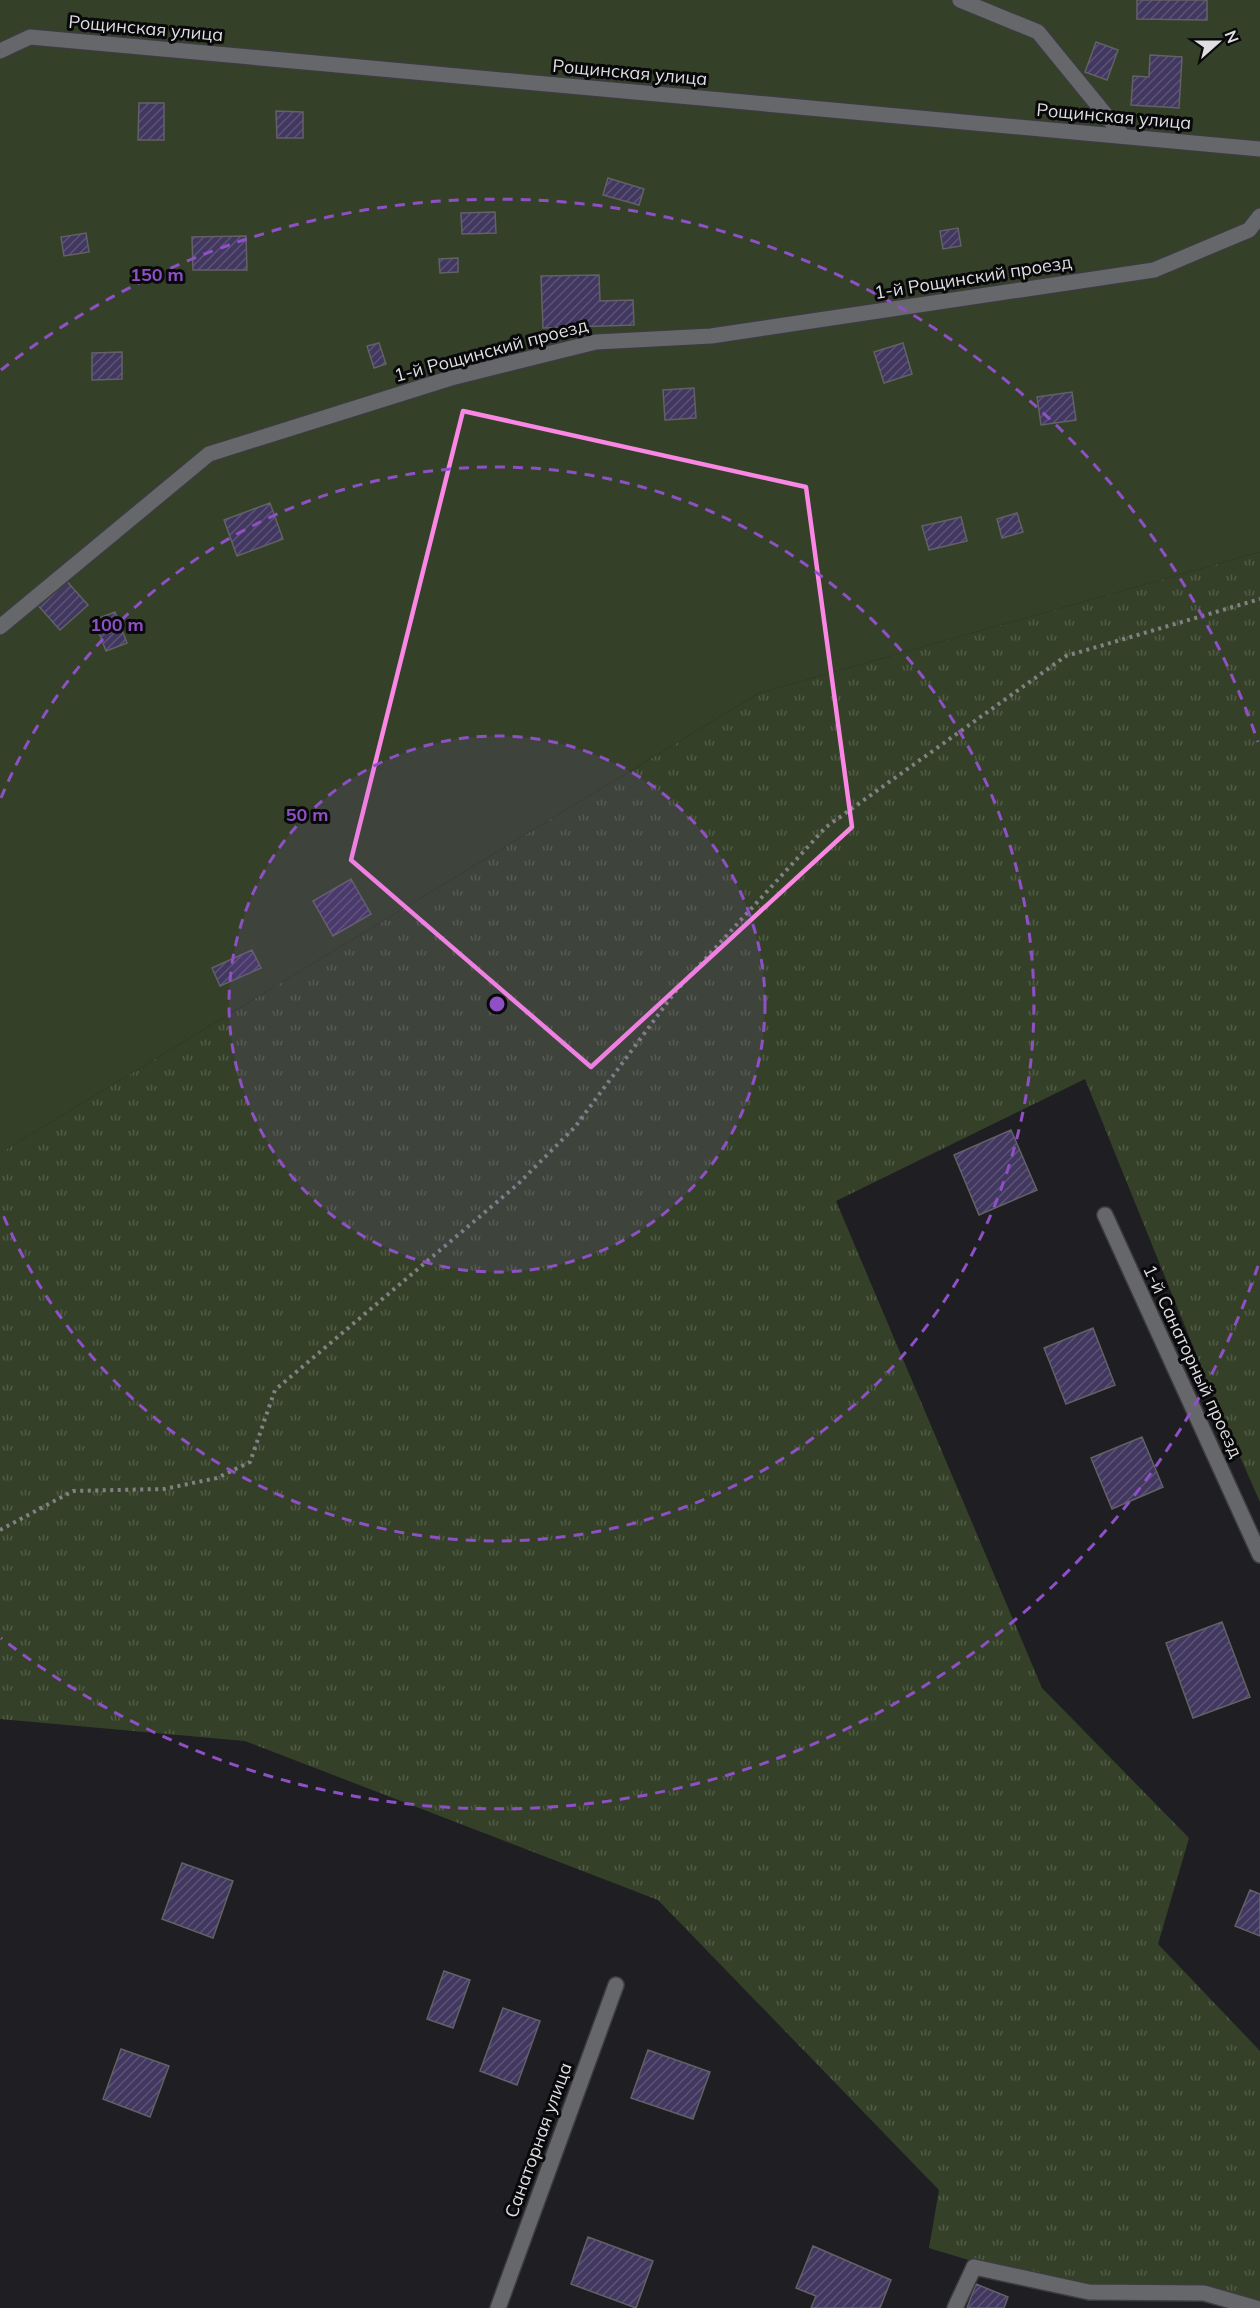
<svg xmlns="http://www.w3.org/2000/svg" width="1260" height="2308" font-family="Mulish,sans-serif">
<defs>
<pattern id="grass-tufts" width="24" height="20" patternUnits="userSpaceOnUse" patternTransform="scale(1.5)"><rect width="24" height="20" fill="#344128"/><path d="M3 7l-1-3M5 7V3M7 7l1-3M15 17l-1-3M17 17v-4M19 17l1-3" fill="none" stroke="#515c47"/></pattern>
<pattern id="building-hatch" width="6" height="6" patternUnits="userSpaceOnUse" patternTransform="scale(1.5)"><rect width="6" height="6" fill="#41375f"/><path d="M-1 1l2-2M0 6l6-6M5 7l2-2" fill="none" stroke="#5c5476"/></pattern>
</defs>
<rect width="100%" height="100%" fill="#1f1f23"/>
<path fill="url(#grass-tufts)" d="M1260 552V1502L1212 1393 1085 1079 836 1201 1042 1688 1189 1838 1158 1944 1260 2051V2301L1205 2288 1089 2285 972 2261 929 2248 939 2190 658 1900 245 1741 0 1719V1153L759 693Z"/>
<path fill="#344128" d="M0 0H1260V552L759 693 0 1153Z"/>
<path fill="url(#building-hatch)" stroke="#626166" stroke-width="1.5" d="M1137 0H1207V20L1137 19Z
M1096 42 1118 50 1107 80 1085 72Z
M1150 55 1182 57 1179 108 1131 105 1133 76 1149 77Z
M139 103H164V140H138Z
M276 111 303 112V138H277Z
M608 178 644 189 639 205 603 195Z
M495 212 496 233 462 234 461 213Z
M958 228 961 246 943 249 940 231Z
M86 233 89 252 64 256 61 237Z
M246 236 247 270H193L192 237Z
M458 258V272L440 273 439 259Z
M599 275 600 301 633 300 634 325 543 328 541 276Z
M379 343 386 364 374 368 367 346Z
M903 343 912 374 884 383 874 352Z
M122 352V379L92 380V353Z
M694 388 696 418 665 420 663 390Z
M1072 392 1076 420 1041 425 1037 397Z
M270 503 283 539 237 556 224 520Z
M1017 513 1023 532 1002 538 997 519Z
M961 517 967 541 929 550 922 526Z
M63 577 88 605 60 630 35 602Z
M115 612 127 643 106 651 94 620Z
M351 879 371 914 333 936 313 901Z
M252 950 261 968 220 986 212 968Z
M1011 1130 1037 1190 979 1215 954 1155Z
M1093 1328 1115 1385 1066 1404 1044 1348Z
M1142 1437 1163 1487 1112 1509 1091 1458Z
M1222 1622 1250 1697 1193 1718 1166 1643Z
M182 1863 233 1881 213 1938 162 1919Z
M1250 1890 1260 1894V1936L1235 1926Z
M444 1971 470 1980 453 2028 427 2019Z
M503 2008 540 2021 517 2085 480 2071Z
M121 2049 169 2066 150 2117 103 2099Z
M648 2050 710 2072 693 2119 631 2098Z
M588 2237 653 2261 636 2308 571 2284Z
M813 2246 891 2280 880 2308H811L816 2296 796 2288Z
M976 2284 1008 2297 1004 2308H967Z"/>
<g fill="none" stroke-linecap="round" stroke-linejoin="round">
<defs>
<path id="service" d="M960 0 1038 32 1123 136
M0 51 30 37 1260 149
M0 627 209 454 451 378 596 342 711 336 1154 270 1249 230 1260 216
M974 2267 1089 2292 1204 2293 1256 2308"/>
<path id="minor" d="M1105 1215 1260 1555
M498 2308 616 1985
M955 2308 974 2267"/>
</defs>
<use href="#service" stroke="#3c3c3f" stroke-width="18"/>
<use href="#minor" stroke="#3c3c3f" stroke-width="18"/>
<path stroke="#818183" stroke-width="4" stroke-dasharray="3 4.5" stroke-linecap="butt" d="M0 1530 73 1491 164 1489 217 1478 250 1462 275 1390 517 1185 575 1127 675 992 826 827 1066 656 1260 599"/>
<use href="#service" stroke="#66676b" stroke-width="15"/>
<use href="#minor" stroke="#66676b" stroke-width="15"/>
</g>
<path fill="none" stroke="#fb87e5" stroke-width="4.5" stroke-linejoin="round" d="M463 411 806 487 852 827 591 1067 351 860Z"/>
<circle cx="497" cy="1004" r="268" fill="#8f50c6" fill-opacity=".12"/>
<g fill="none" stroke="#8f50c6" stroke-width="3" stroke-dasharray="10 8">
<circle cx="497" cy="1004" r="268"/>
<path d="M1 798A537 537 0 1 1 1 1210"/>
<path d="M1258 1266A805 805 0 0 1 1 1638M1 370A805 805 0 0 1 1258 742"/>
</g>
<g text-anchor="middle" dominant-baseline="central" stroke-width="6" stroke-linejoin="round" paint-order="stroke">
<g font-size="18" fill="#dfdfe1" stroke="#09090b">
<text transform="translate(146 28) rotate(5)">Рощинская улица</text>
<text transform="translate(630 72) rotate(5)">Рощинская улица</text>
<text transform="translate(1114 116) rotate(5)">Рощинская улица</text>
<text transform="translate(973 277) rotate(-9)">1-й Рощинский проезд</text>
<text transform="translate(491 350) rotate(-15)">1-й Рощинский проезд</text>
<text transform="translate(1193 1361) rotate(65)">1-й Санаторный проезд</text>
<text transform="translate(538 2140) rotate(-70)">Санаторная улица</text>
</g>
</g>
<circle cx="497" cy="1004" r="9" fill="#8f50c6" stroke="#09090b" stroke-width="3"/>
<g font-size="18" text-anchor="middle" font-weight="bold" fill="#8f50c6" stroke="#09090b" stroke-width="6" stroke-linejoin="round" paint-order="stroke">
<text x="157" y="281">150 m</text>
<text x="117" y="631">100 m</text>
<text x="307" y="821">50 m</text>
</g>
<g transform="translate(1218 42) rotate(69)" stroke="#09090b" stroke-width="4.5" paint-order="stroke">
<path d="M0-4.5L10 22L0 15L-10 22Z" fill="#dfdfe1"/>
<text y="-9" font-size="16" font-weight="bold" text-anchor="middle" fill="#dfdfe1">N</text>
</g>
</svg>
